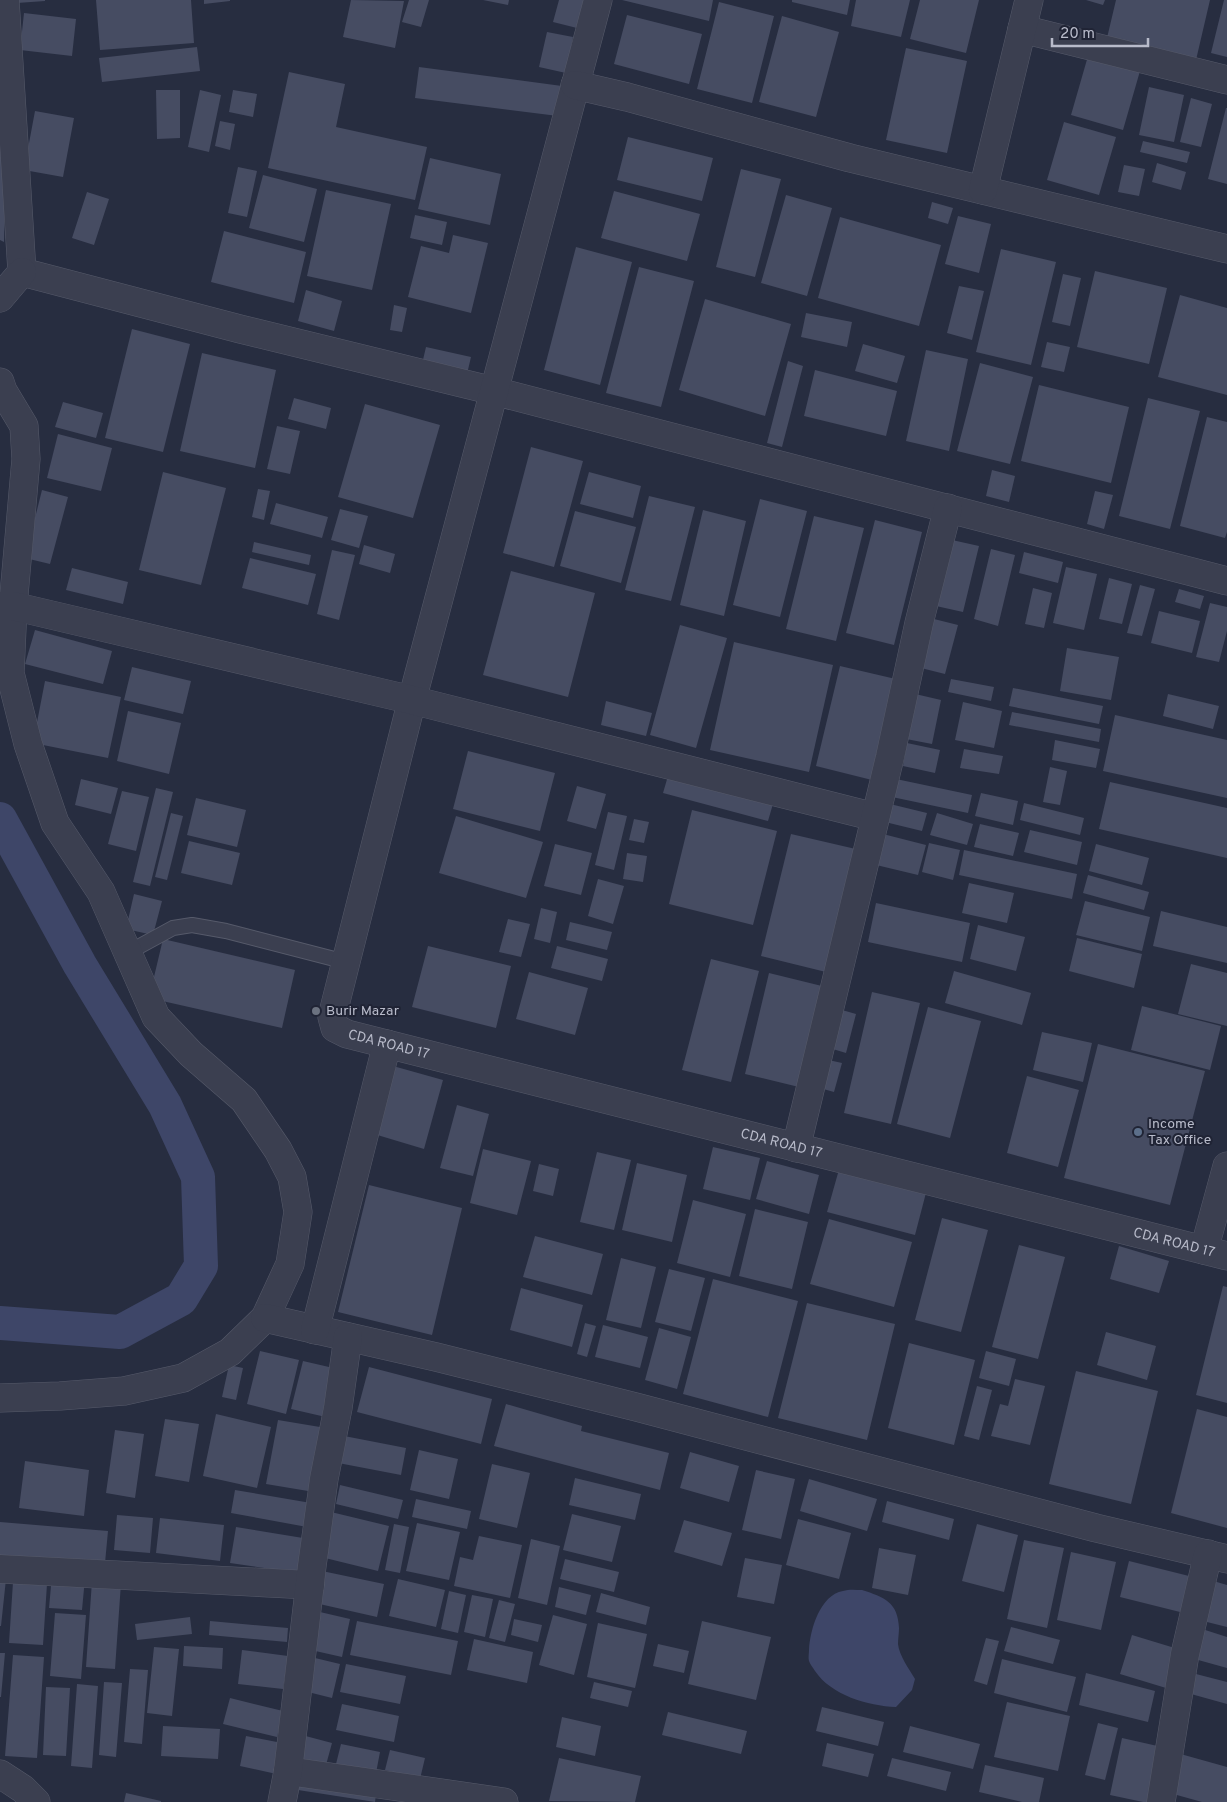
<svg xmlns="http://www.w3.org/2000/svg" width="1227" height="1802" font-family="Overpass,sans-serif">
<rect width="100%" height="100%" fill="#272d40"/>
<path fill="#3e4668" d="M862 1590C884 1597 898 1602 899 1628 899 1633 898 1639 898 1644 899 1655 909 1669 915 1679L912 1690 896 1707C868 1706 831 1695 815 1671 813 1668 810 1664 809 1661 808 1658 809 1653 809 1650 810 1630 820 1595 843 1591 849 1589 856 1590 862 1590Z"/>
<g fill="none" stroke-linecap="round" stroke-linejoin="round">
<path stroke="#3e4668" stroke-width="34" d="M0 819 80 965 165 1105 198 1177 201 1266 181 1299 120 1332 0 1323"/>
</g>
<path fill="#464c62" d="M17 0H45V1L17 3Z
M96 0H191L194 43 100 50Z
M204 0H230V1L204 4Z
M351 0 404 1 395 48 343 37Z
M409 0H429L421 27 402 22Z
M483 0H509L508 5Z
M559 0H585L577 28 553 22Z
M622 0H713L709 21Z
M792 0H850L847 15 792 2Z
M856 0H910L901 37 851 26Z
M920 0H979L966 53 910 39Z
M1086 0H1105L1103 5Z
M1116 0H1210L1196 60 1107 38Z
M1224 0H1227V57L1211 53Z
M719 2 774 16 752 103 697 89Z
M24 13 76 19 72 56 20 50Z
M627 15 702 34 689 84 614 64Z
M782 16 839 32 816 117 759 102Z
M547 32 573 37 566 73 539 67Z
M197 47 200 71 102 82 99 58Z
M906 48 967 61 947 153 886 140Z
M1088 56 1140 71 1123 130 1071 115Z
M419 67 562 86 558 116 415 98Z
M289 72 345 84 336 127 427 147 415 200 268 168Z
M1149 87 1184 95 1174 142 1139 135Z
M156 90H180V138L157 139Z
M200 90 221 95 209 152 188 147Z
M233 90 257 94 253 117 229 112Z
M1191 98 1212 104 1201 147 1180 142Z
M1226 108H1227V184L1208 179Z
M7 110 4 242 0 240V112Z
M35 111 74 118 63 177 24 170Z
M220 121 235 124 230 150 215 146Z
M1064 122 1116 137 1099 195 1047 180Z
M628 137 713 158 702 201 617 180Z
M1143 141 1190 152 1187 163 1140 152Z
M430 158 501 174 490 225 418 209Z
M1157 163 1186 172 1181 190 1152 182Z
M1124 165 1145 169 1139 196 1118 192Z
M238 167 257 171 247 217 228 213Z
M741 169 781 179 755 277 716 267Z
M263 175 317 189 304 242 249 228Z
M326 190 391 204 372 290 307 276Z
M614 191 700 214 687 261 601 238Z
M87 192 109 199 94 245 72 238Z
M786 195 832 208 807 296 761 283Z
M932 202 953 208 948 224 928 218Z
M415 215 447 222 442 245 410 238Z
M958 216 991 224 979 273 945 264Z
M840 217 941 245 919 326 818 298Z
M224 231 306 252 294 303 211 282Z
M453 235 488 243 471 313 408 297 421 246 449 253Z
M576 247 632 262 600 385 544 370Z
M1001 249 1056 262 1031 365 976 352Z
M639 267 694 281 661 407 606 393Z
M1095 271 1167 288 1149 364 1077 347Z
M1063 274 1081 278 1070 326 1052 322Z
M959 286 984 291 972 340 947 333Z
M306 290 342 301 334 331 298 321Z
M1180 295 1227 308V395L1158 377Z
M705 299 791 324 765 416 679 390Z
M394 305 407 308 402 332 390 330Z
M806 313 852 322 847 347 801 337Z
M132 329 190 344 163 452 105 438Z
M1047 342 1070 347 1064 372 1041 367Z
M863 344 905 356 897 383 855 371Z
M426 347 471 357 467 374 422 364Z
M926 350 968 359 949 451 906 441Z
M202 353 276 370 255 468 180 451Z
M788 361 803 366 782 447 767 443Z
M980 363 1033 377 1010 464 957 451Z
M815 370 897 391 886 436 804 416Z
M1039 385 1129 407 1111 483 1021 461Z
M294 398 331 408 326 429 288 419Z
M1148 398 1200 411 1170 529 1119 516Z
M63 402 103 413 96 438 55 427Z
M365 404 440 425 413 518 338 497Z
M1207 417 1227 422V532L1225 538 1180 526Z
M277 426 300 431 290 474 267 469Z
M58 434 112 448 101 491 47 478Z
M531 447 583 461 554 567 503 553Z
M992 470 1015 476 1009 502 986 496Z
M163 472 226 488 201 585 139 570Z
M589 472 641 486 633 518 580 504Z
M258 489 270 491 264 520 252 517Z
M42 490 68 497 50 564 25 558Z
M1095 491 1113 495 1104 529 1087 524Z
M649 496 695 507 671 601 625 590Z
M760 499 807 511 780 617 733 605Z
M276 503 328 517 322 538 270 524Z
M340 509 368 516 359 548 331 540Z
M703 510 746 521 724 616 680 605Z
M575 511 636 527 621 583 560 566Z
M814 516 864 528 836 641 786 629Z
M875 520 922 532 894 645 846 633Z
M943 538 979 546 963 612 927 604Z
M254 542 311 555 309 565 252 552Z
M364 545 395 554 390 573 359 564Z
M991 549 1015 555 998 626 974 619Z
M332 550 355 555 339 620 317 614Z
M1024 552 1063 562 1058 583 1019 573Z
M250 558 316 574 308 605 242 588Z
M1066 567 1097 574 1084 630 1053 623Z
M72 568 128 582 123 604 66 590Z
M511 571 595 593 568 697 483 675Z
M1109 578 1132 584 1122 624 1099 619Z
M1140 585 1155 589 1142 636 1127 633Z
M1033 588 1052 593 1044 628 1025 624Z
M1179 589 1204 596 1200 609 1175 602Z
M1210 603 1227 607V631L1219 662 1196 657Z
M1159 611 1200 621 1192 653 1151 643Z
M930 618 958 625 945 674 917 667Z
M680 625 727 638 696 748 650 735Z
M35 630 112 651 103 684 25 664Z
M734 642 833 665 809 772 710 750Z
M1067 648 1119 657 1111 700 1060 691Z
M840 666 900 680 876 781 816 766Z
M132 667 191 681 183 714 124 700Z
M951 679 994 687 991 701 948 692Z
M45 681 121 697 108 758 33 743Z
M1013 688 1103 706 1099 724 1009 706Z
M911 693 941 700 932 744 901 738Z
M1168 694 1219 706 1213 729 1163 716Z
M606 701 652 713 646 736 601 725Z
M963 702 1002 711 994 748 955 740Z
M128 711 181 723 169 774 117 761Z
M1012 712 1101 729 1099 742 1009 725Z
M1115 715 1227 740V798L1103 771Z
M1055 740 1100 749 1096 768 1052 760Z
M907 743 940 750 935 773 903 766Z
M964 749 1003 756 999 774 960 768Z
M468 751 555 773 540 831 453 809Z
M1050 767 1067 771 1060 805 1043 802Z
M670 769 775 797 768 821 663 793Z
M81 779 118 788 111 814 75 805Z
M896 779 972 795 968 813 892 797Z
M1110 782 1227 808V858L1099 829Z
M577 786 606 794 596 829 567 821Z
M156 788 173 792 150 886 133 882Z
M122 791 149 797 136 851 108 844Z
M981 793 1018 801 1013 825 975 816Z
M196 798 246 810 237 847 187 835Z
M1024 803 1084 818 1080 835 1020 820Z
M890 804 927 813 922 831 885 822Z
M692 810 777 831 753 925 669 904Z
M608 812 627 816 614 870 595 865Z
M171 813 183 816 167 880 155 877Z
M937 813 973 824 967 845 930 835Z
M456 816 543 842 526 898 439 873Z
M634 819 649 822 644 843 629 840Z
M980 824 1019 833 1013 856 974 847Z
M1030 830 1082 842 1077 865 1024 852Z
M879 833 926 845 918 875 872 864Z
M791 834 860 850 830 973 761 956Z
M189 841 240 853 232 885 181 873Z
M929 843 960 850 953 880 922 872Z
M555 844 592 853 581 895 544 886Z
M1096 844 1149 858 1142 885 1089 871Z
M964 850 1077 874 1072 899 959 875Z
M627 853 647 856 643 882 623 879Z
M1088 875 1149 892 1144 910 1083 893Z
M598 879 624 886 613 924 588 916Z
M969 883 1014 893 1007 923 962 913Z
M134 894 162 901 153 935 126 929Z
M1085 901 1150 917 1142 951 1076 935Z
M876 903 970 923 962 962 868 942Z
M541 908 557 912 550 943 534 939Z
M1161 911 1227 927V963L1153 946Z
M508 919 530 924 521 957 499 952Z
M570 922 612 932 607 950 566 940Z
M978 925 1025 937 1016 971 970 959Z
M1077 938 1142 954 1134 988 1069 971Z
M163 939 295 970 282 1028 149 998Z
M428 946 511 966 496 1028 412 1007Z
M557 946 608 959 602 981 551 968Z
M711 959 759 971 731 1082 682 1070Z
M1191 964 1227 973V1026L1178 1014Z
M954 971 1031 993 1022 1025 945 1003Z
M529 972 588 988 575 1035 516 1019Z
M769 973 826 987 803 1088 745 1074Z
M872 992 920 1003 891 1124 844 1113Z
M1142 1006 1221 1026 1210 1070 1131 1050Z
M928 1007 981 1021 950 1138 897 1124Z
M835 1008 856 1014 846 1053 826 1047Z
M1042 1032 1092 1043 1083 1082 1033 1070Z
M1098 1044 1205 1071 1170 1205 1064 1178Z
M824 1059 842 1063 834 1092 816 1087Z
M393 1066 443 1080 424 1149 374 1134Z
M1027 1076 1079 1090 1058 1167 1007 1153Z
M457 1105 489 1114 473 1176 440 1168Z
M713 1147 760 1158 750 1200 703 1189Z
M483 1149 531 1161 517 1215 470 1203Z
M597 1152 631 1160 614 1230 580 1222Z
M767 1161 819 1175 809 1214 756 1199Z
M637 1163 687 1175 672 1242 622 1230Z
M539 1164 559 1169 553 1196 533 1191Z
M840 1166 927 1189 915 1235 827 1212Z
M369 1185 462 1208 432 1335 338 1312Z
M693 1200 746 1214 730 1277 677 1263Z
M755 1209 808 1222 792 1289 739 1276Z
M942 1218 988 1230 961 1332 915 1320Z
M829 1219 912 1242 894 1307 810 1284Z
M535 1236 603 1254 592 1295 523 1277Z
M1019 1245 1065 1257 1038 1359 992 1347Z
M1119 1246 1169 1261 1159 1293 1110 1279Z
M621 1258 656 1267 641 1328 606 1320Z
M669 1269 705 1278 691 1331 655 1322Z
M713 1279 798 1301 768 1417 683 1394Z
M1223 1286 1227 1287V1403L1196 1395Z
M521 1288 583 1305 572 1347 510 1330Z
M807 1303 895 1324 867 1440 778 1418Z
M585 1323 596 1326 587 1357 577 1354Z
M603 1325 648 1337 640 1368 595 1357Z
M659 1328 691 1337 677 1389 645 1380Z
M1106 1332 1156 1346 1147 1380 1097 1365Z
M909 1343 975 1360 954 1445 888 1428Z
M260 1351 299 1360 286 1414 247 1404Z
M986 1351 1016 1359 1009 1386 979 1378Z
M303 1361 342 1370 330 1418 291 1409Z
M229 1365 243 1368 236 1400 222 1397Z
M369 1367 492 1399 481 1444 357 1412Z
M1076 1371 1158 1391 1131 1504 1049 1484Z
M1015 1379 1045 1386 1030 1445 991 1436 1000 1404 1008 1406Z
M977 1386 992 1390 979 1440 964 1436Z
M506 1404 582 1426 581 1431 669 1453 660 1490 494 1446Z
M1197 1409 1227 1417V1528L1171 1513Z
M216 1414 271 1427 257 1488 203 1476Z
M165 1419 199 1424 189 1482 155 1476Z
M278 1420 326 1428 314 1492 266 1484Z
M115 1430 144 1434 135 1498 106 1493Z
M339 1435 406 1448 401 1475 333 1462Z
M419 1450 458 1459 449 1499 410 1490Z
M690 1452 739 1466 729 1502 680 1488Z
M25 1461 89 1470 84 1516 19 1508Z
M492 1464 530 1473 517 1528 479 1519Z
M756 1470 795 1479 781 1539 742 1530Z
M575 1478 641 1494 635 1520 569 1505Z
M809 1479 877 1499 867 1531 800 1511Z
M340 1485 403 1500 398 1519 336 1504Z
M235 1490 311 1503 307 1527 231 1513Z
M416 1499 471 1511 467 1529 412 1517Z
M887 1501 954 1519 949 1540 882 1522Z
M331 1512 389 1526 378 1571 321 1557Z
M572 1514 621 1526 612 1562 563 1550Z
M117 1515 153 1518 150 1553 114 1550Z
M160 1518 224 1525 220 1561 156 1553Z
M798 1519 851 1533 839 1579 786 1565Z
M684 1520 732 1533 722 1566 674 1552Z
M0 1522 108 1531 105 1563 0 1555Z
M417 1523 460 1532 449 1580 406 1571Z
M394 1524 409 1527 400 1573 385 1570Z
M977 1524 1018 1535 1004 1592 962 1581Z
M236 1527 303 1538 298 1573 230 1563Z
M479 1536 522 1545 510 1598 454 1586 460 1557 473 1560Z
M531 1539 560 1546 547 1605 518 1598Z
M1024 1540 1064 1548 1047 1628 1007 1619Z
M879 1548 916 1555 908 1595 872 1588Z
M1071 1552 1116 1562 1101 1630 1057 1620Z
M745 1558 782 1565 774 1604 737 1597Z
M565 1559 619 1572 614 1592 560 1579Z
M1129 1561 1193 1577 1184 1613 1120 1597Z
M322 1571 384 1584 377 1617 315 1603Z
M52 1575 85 1578 82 1610 49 1608Z
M0 1578 6 1579 1 1626H0Z
M398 1579 445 1590 436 1627 389 1616Z
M1210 1580 1227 1585V1627L1199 1620Z
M92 1581 121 1583 115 1669 86 1667Z
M13 1582 47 1584 43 1645 9 1643Z
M559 1587 591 1595 586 1615 555 1607Z
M449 1591 466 1595 458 1633 441 1629Z
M601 1593 650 1607 646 1625 596 1612Z
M472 1595 493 1599 485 1637 464 1632Z
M499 1600 515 1604 505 1642 489 1638Z
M320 1612 350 1619 342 1657 311 1650Z
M55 1613 86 1615 81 1679 50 1676Z
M553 1615 587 1624 574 1675 539 1665Z
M190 1617 192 1634 137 1640 135 1624Z
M514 1619 542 1625 538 1642 511 1635Z
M210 1621 288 1628 287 1642 209 1635Z
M357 1621 458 1641 451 1675 350 1655Z
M702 1621 771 1637 756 1700 688 1684Z
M598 1623 647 1634 635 1688 587 1677Z
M1011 1627 1060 1640 1053 1664 1004 1651Z
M1199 1628 1227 1637V1668L1191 1658Z
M1132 1635 1178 1649 1166 1688 1120 1674Z
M986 1638 999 1641 987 1685 974 1681Z
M474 1639 533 1652 527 1683 467 1670Z
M658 1644 689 1651 684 1673 653 1666Z
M184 1646 223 1648 222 1669 183 1666Z
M154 1647 179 1649 172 1716 147 1713Z
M242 1650 288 1656 283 1689 238 1684Z
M0 1653H5L1 1697H0Z
M13 1655 44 1657 37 1758 5 1756Z
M315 1658 340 1664 332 1698 308 1692Z
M1002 1659 1076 1677 1067 1712 994 1693Z
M346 1664 406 1676 400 1704 340 1692Z
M130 1669 148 1670 142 1744 124 1742Z
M1086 1673 1155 1691 1148 1722 1079 1705Z
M1196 1674 1227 1682V1704L1191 1694Z
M104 1682 122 1683 116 1757 99 1755Z
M594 1682 632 1691 628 1707 590 1698Z
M77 1684 98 1686 92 1768 71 1766Z
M46 1687 70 1688 66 1756 43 1755Z
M230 1698 283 1711 277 1737 223 1724Z
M1007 1702 1070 1716 1058 1771 994 1757Z
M342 1704 399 1716 394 1742 336 1730Z
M822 1707 884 1722 878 1746 816 1731Z
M668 1712 747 1731 741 1754 662 1735Z
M562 1717 601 1726 595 1756 556 1747Z
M1098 1723 1118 1728 1105 1780 1085 1775Z
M163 1726 220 1729 218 1759 161 1756Z
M910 1726 980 1744 973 1769 903 1752Z
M298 1734 332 1743 326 1765 292 1756Z
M246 1736 287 1744 281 1775 240 1766Z
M1122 1738 1162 1747 1151 1802H1143L1110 1795Z
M827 1743 874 1754 868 1777 822 1766Z
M341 1744 380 1752 376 1773 336 1764Z
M390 1750 425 1758 420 1779 385 1770Z
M1177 1753 1227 1767V1802H1202L1166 1792Z
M559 1758 641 1776 635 1802 549 1801Z
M892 1758 951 1772 946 1791 887 1776Z
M985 1765 1044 1778 1039 1802H1022L979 1792Z
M300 1776 377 1787 375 1802 298 1790Z
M126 1793 161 1801V1802H124Z"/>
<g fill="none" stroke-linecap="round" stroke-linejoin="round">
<defs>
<path id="service" d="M129 952 173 928 192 925 226 931 346 962"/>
<g id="minor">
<path d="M5 0 22 272 240 329 494 391 1227 581"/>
<path id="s1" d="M598 0 412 700 332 1017 335 1028 347 1034 1227 1256"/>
<path d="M1022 29 1227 80"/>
<path d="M575 85 627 97 850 158 1227 249"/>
<path d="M983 190 1029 0"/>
<path d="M0 298 22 272"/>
<path d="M0 382 3 391 24 426 26 459 13 606 10 673 28 744 55 823 101 892 156 1017 191 1054 244 1100 278 1150 292 1177 298 1212 290 1264 265 1318 230 1352 183 1378 124 1391 60 1396 0 1398"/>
<path d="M0 606H13L412 700 875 817"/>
<path d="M796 1148 890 757 919 623 948 508"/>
<path d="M1204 1250 1227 1166"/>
<path d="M265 1318 436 1357 636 1407 1096 1528 1227 1559"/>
<path d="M315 1330 387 1044"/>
<path d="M0 1569 310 1585"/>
<path d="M288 1771 504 1802"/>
<path d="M0 1774 23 1789 36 1802"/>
<path d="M282 1802 288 1771 312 1566 324 1479 338 1408 348 1337"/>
<path d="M1161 1802 1185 1654 1208 1554"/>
</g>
</defs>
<use href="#service" stroke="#565a6a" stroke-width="16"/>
<use href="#minor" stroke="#565a6a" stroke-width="29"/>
<use href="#service" stroke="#3b3f50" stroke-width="14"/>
<use href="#minor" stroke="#3b3f50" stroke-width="28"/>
</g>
<circle fill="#6b7280" stroke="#202435" stroke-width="2" cx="316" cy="1011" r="5"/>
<circle fill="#5c6f8a" stroke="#202435" stroke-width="2" cx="1138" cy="1132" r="5"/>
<g text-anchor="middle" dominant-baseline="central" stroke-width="4" stroke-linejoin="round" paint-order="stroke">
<g font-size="14" fill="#b8bbca" stroke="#202435" text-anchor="start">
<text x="326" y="1011">Burir Mazar</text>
<text x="1148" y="1124">Income<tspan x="1148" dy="16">Tax Office</tspan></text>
</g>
<g font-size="14" fill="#b8bbca" stroke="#202435">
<text stroke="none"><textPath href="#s1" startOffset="1119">CDA ROAD 17</textPath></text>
<text stroke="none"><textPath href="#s1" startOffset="1524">CDA ROAD 17</textPath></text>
<text stroke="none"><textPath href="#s1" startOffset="1929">CDA ROAD 17</textPath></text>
</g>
</g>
<path d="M1052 38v8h96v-8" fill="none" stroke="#b8bbca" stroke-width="2.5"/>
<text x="1060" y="38" font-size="15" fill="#b8bbca" stroke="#202435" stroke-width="4" paint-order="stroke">20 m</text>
</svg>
